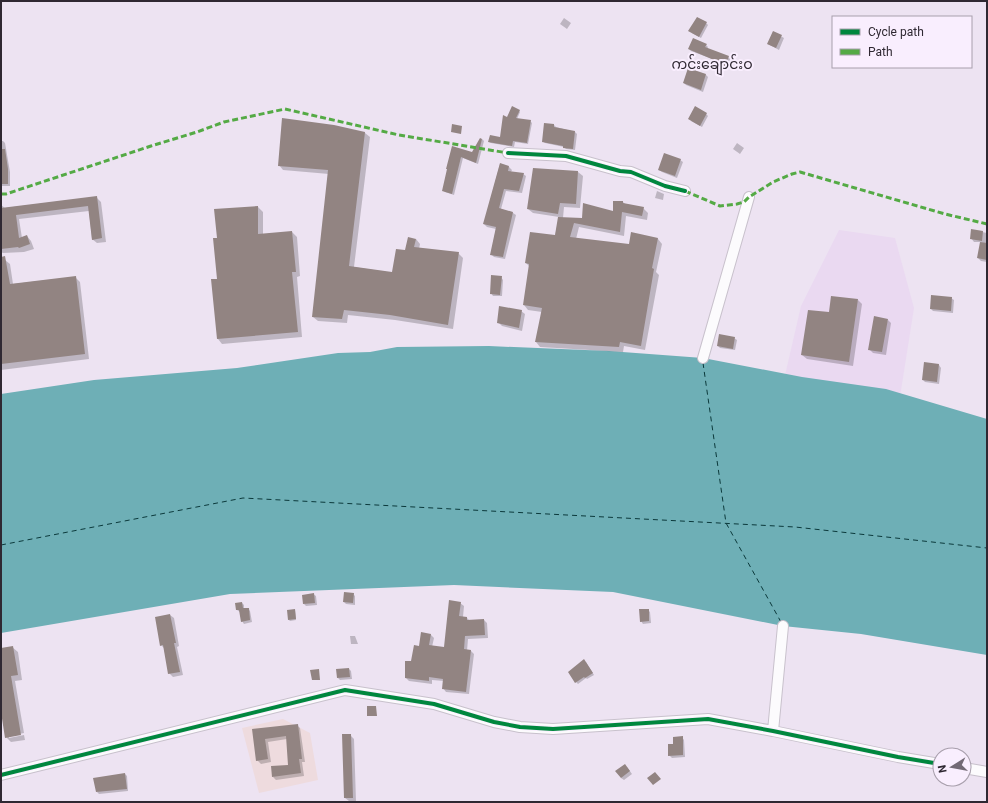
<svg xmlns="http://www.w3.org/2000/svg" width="988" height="803" font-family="Roboto,'Noto Sans Myanmar',sans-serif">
<rect width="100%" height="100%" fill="#ede3f2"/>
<path fill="#ead9f1" d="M839 230 895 238 914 308 899 403 783 384 801 306Z"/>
<path fill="#eedbde" d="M283 719 310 733 318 780 259 793 242 728Z"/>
<path fill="#6eafb6" d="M489 346 609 351 703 358 802 377 886 389 987 419V655L861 634 783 626 613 592 454 585 230 594 1 633V394L94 380 237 368 338 353 370 352 397 347Z"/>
<path fill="#0003" d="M564 18 571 23 567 29 560 24Z
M706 23 708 25 701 38 692 33Z
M773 32 784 38 779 50 768 44Z
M706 45 708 47 707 49 728 57 730 59 726 71 716 66 713 64 715 60 691 51 689 49Z
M689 69 706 75 708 77 703 92 686 85 684 83Z
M519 111 520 112 517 119 530 121 532 123 528 144 515 142 514 147 491 143 489 142 501 138 507 118Z
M706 114 708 116 702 127 691 121Z
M554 125 556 127 575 132 577 134 575 150 566 149 564 147 545 143 543 141Z
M334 126 365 133 370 137 354 267 393 273 406 251 416 239 420 244 419 249 458 253 463 258 453 329 395 320 348 315 347 323 318 321 313 317 329 174 283 170 279 165Z
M482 139 484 141 478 164 463 158 454 195 445 192 443 190 453 148 473 153Z
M1 141H3L5 143 10 172V186H1Z
M737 143 744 148 740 154 733 149Z
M680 160 683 162 677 178 662 172 659 170Z
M500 164 509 167 512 170 511 172 523 174 526 176 522 193 506 191 501 209 513 213 516 215 505 259 494 257 491 254 496 229 487 227 484 224Z
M534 169 578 172 583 176 580 208 564 207 563 218 582 219 614 213 623 202 625 204 643 208 648 213 647 220 626 216 624 236 579 227 576 239 630 245 658 239 662 244 656 272 659 275 645 350 624 346 623 352 540 347 536 342 542 312 528 310 524 305 530 267 526 263 555 236 559 217 533 213 528 209Z
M657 191 664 194 663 200 655 198Z
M96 197 101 202 106 242 97 243 92 239 89 211 19 219 22 238 27 236 31 241 34 249 24 252 3 253 1 252V205L5 208Z
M258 207 263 212V235L292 232 297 237 300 276 297 277 302 337 222 344 218 339V239Z
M972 230 987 233V262L981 261 978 258 981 242H974L971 238Z
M1 260H5L10 264 13 284 75 277 80 282 89 359 1 370Z
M501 277 503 280 502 296H493L491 293Z
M951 298 954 300 953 313 933 311 931 309Z
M858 300 862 304 853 366 807 359 802 355Z
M521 311 525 314 522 331 502 326 498 322Z
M888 320 891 323 886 355 873 353 869 349Z
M734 338 737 340 735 350 720 348 718 346Z
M925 364 939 365 941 368 939 384 925 382 923 380Z
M313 594 316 596 317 605 306 606 304 604Z
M353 594 355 596V605L346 604 344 602Z
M242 603 244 605V609H248L250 611 252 622 244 624 242 621 240 612 237 610Z
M460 603 464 606 463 617 467 618 470 621 484 620 487 623 488 638 468 639 467 651H471L474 654 469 694 446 692 443 688 444 681 432 680V684L409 681 406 678 412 662 420 647 430 634 434 638 432 647 445 648Z
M295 610 296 620 290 621 289 620Z
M648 610 650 612 651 623 643 624 641 621Z
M170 615 174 618 179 646 177 647 183 675 173 677 169 673 164 648 161 645Z
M350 636H355L358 644H351Z
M12 647 18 652 22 680 15 681 24 733 9 736V738L24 735 25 740 11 742 6 737 1 706V649Z
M586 662 594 675 587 679 586 678 578 684 576 682Z
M349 669 351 671 352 679 340 680 338 678Z
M297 725 300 728 305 762H302L304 776 276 780 273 777 290 766 287 739 268 742 271 762 261 764 257 760 253 730Z
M350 735 354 739 356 801H349L345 798Z
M682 737 684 740 685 757 672 758 669 755Z
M627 767 632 774 624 780 621 778Z
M125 774 127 776 128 791 99 794 97 792Z"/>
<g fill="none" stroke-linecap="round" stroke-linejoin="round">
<path stroke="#0b393b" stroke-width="1" stroke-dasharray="5 4" stroke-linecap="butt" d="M703 363 726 523 781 622
M1 545 243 498 795 527 987 548"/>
</g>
<path fill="#928482" d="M697 17 707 22 699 37 688 31Z
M773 31 782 35 776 48 767 44Z
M693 38 707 44 705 47 729 56 724 69 712 64 714 60 688 49Z
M688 68 706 74 701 90 683 83Z
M512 106 520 110 516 118 531 120 527 143 513 141 512 146 488 142 490 135 500 137 503 115 507 117Z
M695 106 707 113 700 126 688 119Z
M282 118 334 125 365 132 349 266 392 272 396 249 405 250 408 237 416 239 414 247 459 252 448 325 390 315 344 310 342 319 312 317 328 170 278 166Z
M544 123 554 124V127L575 131 573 149 563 148V146L542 142Z
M452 124 462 126 461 134 451 132Z
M480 138 482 139 476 163 461 157 452 194 442 191 447 169H446L452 146 472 152Z
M1 149H5L8 169V184H1Z
M664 153 681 159 675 176 658 170Z
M500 163 509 166 508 171 524 173 519 191 504 189 499 208 513 212 503 257 490 255 496 227 483 224Z
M533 168 578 171 576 204 560 203 558 214 527 209Z
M97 196 102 238 92 240 88 206 16 215 19 238 27 235 30 244 19 248 18 247 1 249V208Z
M613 201H623V203L644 207 642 216 622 212 620 232 574 223 570 237 629 244 631 232 658 238 652 268 654 269 641 346 620 342 619 347 535 342 542 308 523 305 529 264 525 263 530 232 555 235 558 217 582 218 583 203 613 211Z
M258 206V234L292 231 296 272H292L298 332 217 339 211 279H217L213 238H217L214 209Z
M971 229 983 231 982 241 970 239Z
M980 242 987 243V260L977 258Z
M5 256 10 284 76 276 85 354 1 364V257Z
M491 275 502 276 500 295 490 294Z
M931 295 952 297 951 311 930 309Z
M831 296 858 299 849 362 801 355 808 310 829 312Z
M499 306 522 310 519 328 497 323Z
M874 316 888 319 882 352 868 350Z
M719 334 735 337 733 349 717 346Z
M924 362 939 364 937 382 922 380Z
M344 592 354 593 353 603 343 602Z
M314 593 315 603 303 604 302 595Z
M449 600 461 602 459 616 467 617V620L484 619 485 635 465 636 464 649 471 650 466 692 442 689 443 679 429 677V681L405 678V661H411L414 645 419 646 421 632 431 634 429 645 444 647Z
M242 602 243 608H249L250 620 241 622 239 610H236L235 603Z
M295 609 296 619 288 620 287 610Z
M639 609H649V621L640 622Z
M170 614 176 643H174L180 672 168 674 163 645 160 646 155 617Z
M13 646 18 675 11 676 21 735 5 738 1 712V648Z
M584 659 593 673 585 678 584 677 575 683 568 672Z
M349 668 350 677 337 678 336 669Z
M319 669 320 680H312L310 670Z
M367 706H376L377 716H367Z
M298 724 302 759H299L301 773 272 777 271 766 288 765 286 736 265 739 268 759 256 761 252 729Z
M342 734H351L353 798H344Z
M683 736V755L668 756V744H673V737Z
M625 764 630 771 621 778 615 771Z
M655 772 661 779 653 785 647 778Z
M125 773 127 789 96 792 93 778Z"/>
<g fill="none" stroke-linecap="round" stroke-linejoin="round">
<defs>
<path id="minor" d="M508 153 566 156 620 171 631 172 665 186 685 191
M703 358 749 197
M773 731 783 626
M964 768 987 772
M1 775 345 690 434 704 494 722 520 727 553 729 708 719 773 731 898 757 940 764"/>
</defs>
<use href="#minor" stroke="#c8c1cc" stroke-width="12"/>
<use href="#minor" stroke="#fcfbfd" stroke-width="10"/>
<path stroke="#54aa45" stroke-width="3" stroke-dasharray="6 3" stroke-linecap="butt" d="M685 191 720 206 737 204 744 202 749 197 773 182 792 174 800 172 945 214 987 224
M1 194H6L151 146 197 132 224 122 285 109 399 135 508 153"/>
<defs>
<path id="cycleway" d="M508 153 566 156 620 171 631 172 665 186 685 191
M1 775 345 690 434 704 494 722 520 727 553 729 708 719 773 731 898 757 940 764"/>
</defs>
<use href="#cycleway" stroke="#f9eefe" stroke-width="6"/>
<use href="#cycleway" stroke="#00873e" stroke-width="4"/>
</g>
<g text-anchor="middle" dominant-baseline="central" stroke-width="4" stroke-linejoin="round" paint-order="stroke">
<g font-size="14" fill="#2f2832" stroke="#f9eefe">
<text x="712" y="64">ကင်းချောင်းဝ</text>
</g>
</g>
<rect width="988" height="803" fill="none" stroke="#2f2832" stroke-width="4"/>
<rect x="832" y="16" width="140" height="52" fill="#f9eefe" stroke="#a89fac"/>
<rect x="840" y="29" width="20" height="6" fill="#00873e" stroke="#a89fac"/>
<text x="868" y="36" font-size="12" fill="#2f2832">Cycle path</text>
<rect x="840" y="49" width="20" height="6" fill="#54aa45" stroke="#a89fac"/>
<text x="868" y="56" font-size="12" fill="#2f2832">Path</text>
<g transform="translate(952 767) rotate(259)"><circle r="19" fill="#f9eefe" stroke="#a89fac"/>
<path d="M0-3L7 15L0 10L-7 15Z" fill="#726975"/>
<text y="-6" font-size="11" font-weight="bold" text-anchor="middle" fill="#2f2832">N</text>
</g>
</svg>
